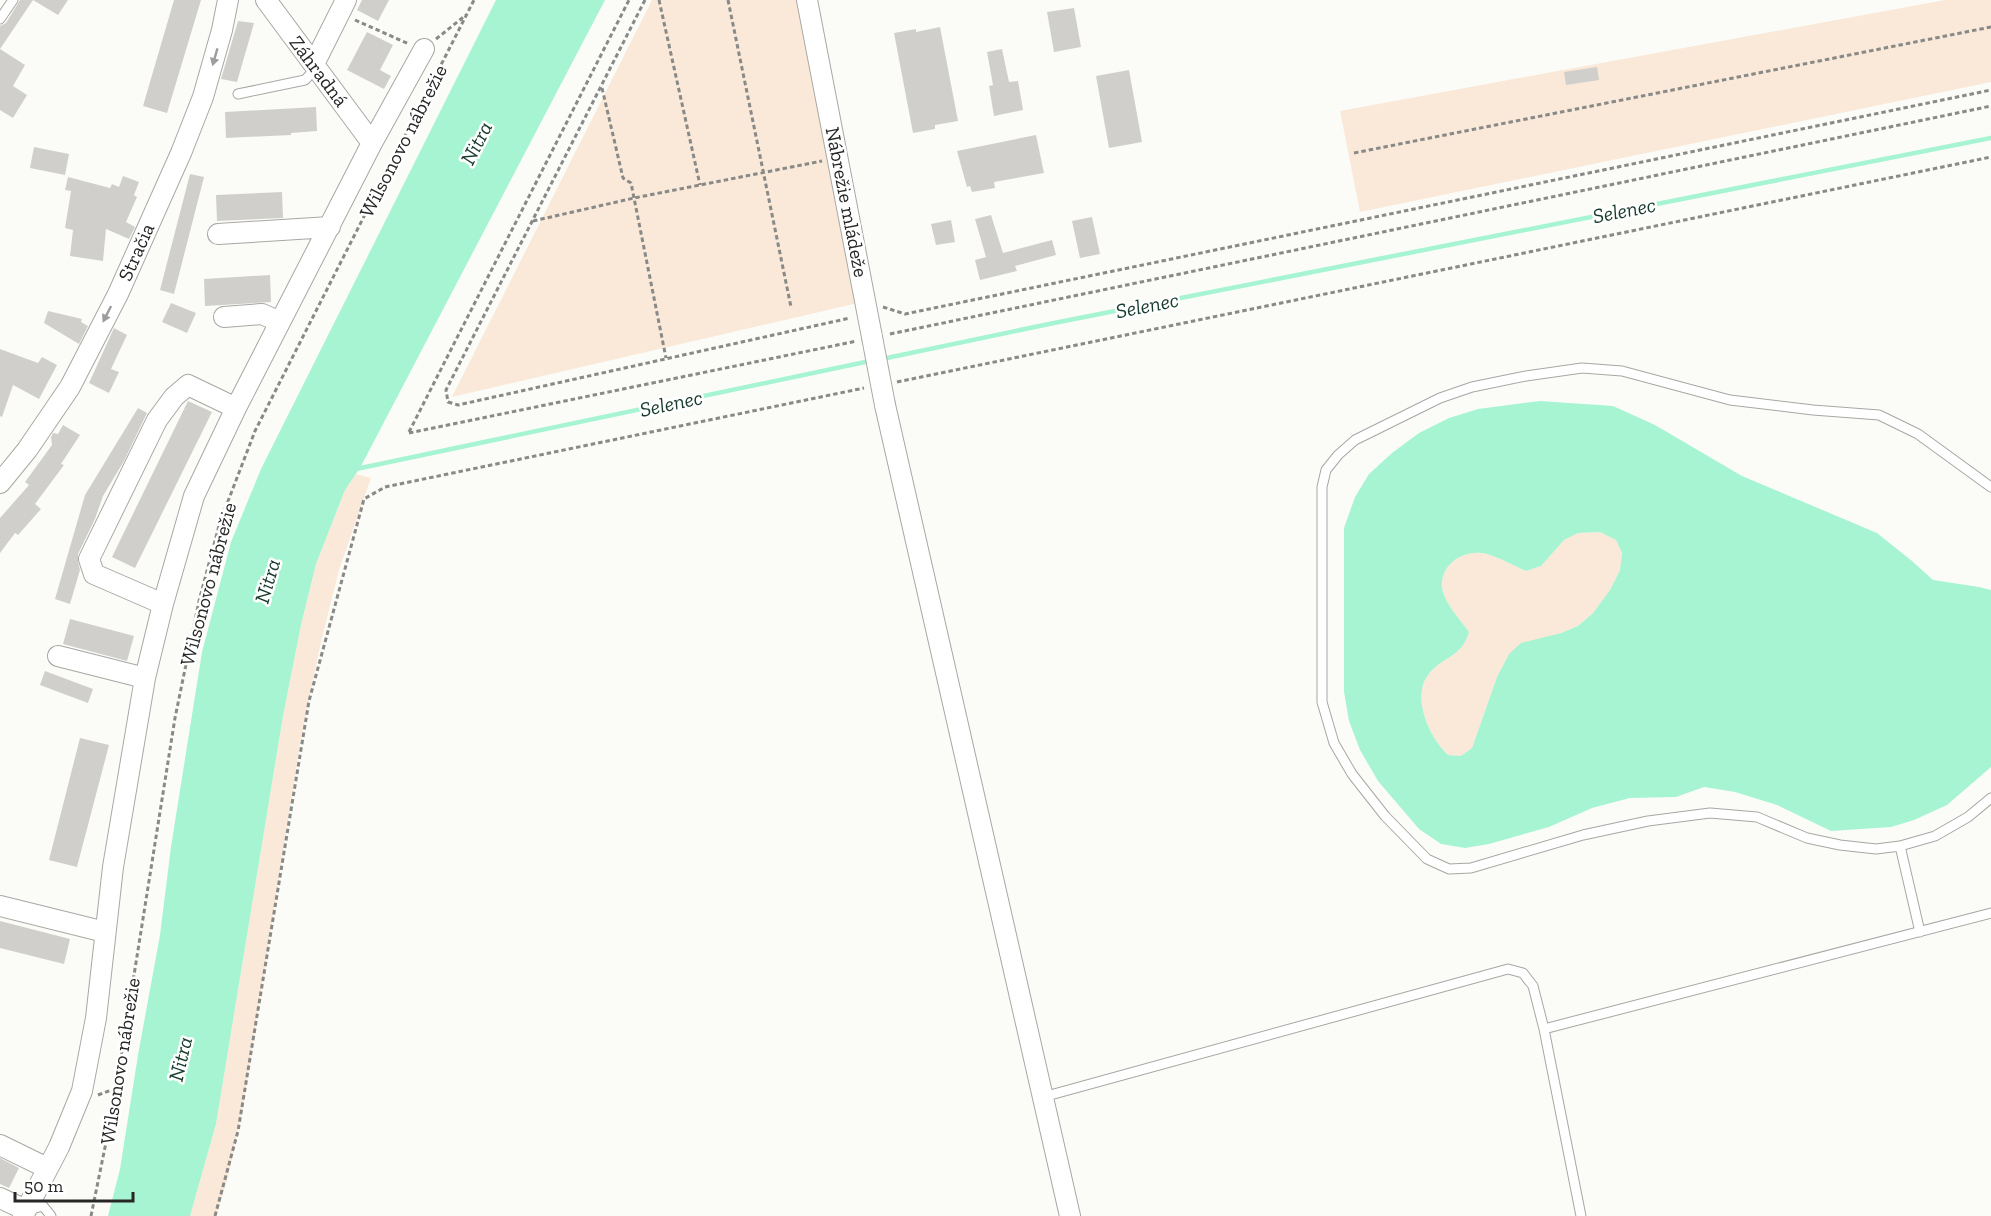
<svg xmlns="http://www.w3.org/2000/svg" width="1991" height="1216" font-family="'Zilla Slab',serif">
<rect width="100%" height="100%" fill="#fbfcf8"/>
<path fill="#fae9d8" d="M652 0H797L858 303 452 397Z
M1945 0H1991V82L1360 212 1340 111Z
M356 474 371 478 339 570 321 642 301 738 243 1106 228 1177 216 1216H190L216 1124 283 716 301 625 316 564 345 490Z
M1600 532 1616 540 1622 553 1620 570 1610 590 1593 613 1578 626 1509 654 1497 677 1472 748 1461 756 1448 755C1430 738 1411 698 1428 675 1441 657 1462 658 1469 632 1460 619 1444 603 1442 587 1440 563 1466 548 1487 554 1501 558 1514 566 1526 571L1541 566 1564 540 1578 533Z"/>
<path fill="#a7f4d2" fill-rule="evenodd" d="M496 0H605L360 468 345 490 316 564 301 625 283 716 216 1124 190 1216H108L120 1169 138 1055 160 935 171 847 202 652 231 542 261 469Z
M1540 401 1613 406 1655 425 1742 476 1877 533 1912 561 1933 580 1979 587 1991 590V767L1947 805 1914 820 1891 827 1831 831 1777 805 1735 792 1704 787 1676 797 1630 798 1592 808 1549 827 1489 844 1465 848 1441 844 1419 829 1378 781 1360 750 1349 721 1344 692V528L1355 497 1369 474 1392 453 1419 433 1449 418 1478 409ZM1600 532 1616 540 1622 553 1620 570 1610 590 1593 613 1578 626 1561 633 1521 643 1509 654 1497 677 1472 748 1461 756 1448 755C1430 738 1411 698 1428 675 1441 657 1462 658 1469 632 1460 619 1444 603 1442 587 1440 563 1466 548 1487 554 1501 558 1514 566 1526 571L1541 566 1564 540 1578 533Z"/>
<g fill="none" stroke-linecap="round" stroke-linejoin="round">
<path stroke="#a7f4d2" stroke-width="4.5" d="M882 359 1049 324 1991 138
M356 469 870 361"/>
</g>
<path fill="#d0cfcb" d="M20 0H68L58 15 33 0 0 49 25 65 13 86 27 95 13 118 0 110V26L6 23Z
M174 0H201L167 113 143 106Z
M362 0H389L378 21 357 10Z
M1074 8 1081 47 1054 52 1047 12Z
M238 21 254 23 237 82 221 79Z
M940 27 958 121 935 125V129L913 133 894 33 916 29V32Z
M367 32 393 45 380 70 391 76 384 89 347 70Z
M1002 49 1009 82 1018 81 1023 110 994 116 989 86 993 85 987 52Z
M1597 67 1599 80 1566 85 1564 72Z
M1129 70 1142 142 1109 148 1096 76Z
M316 107 317 131 291 133V135L226 138 225 112Z
M1036 135 1044 173 994 182 995 188 972 192 970 186 967 187 957 151Z
M34 147 69 154 65 175 30 168Z
M190 174 204 177 174 294 160 290Z
M123 176 139 182 134 195 137 197 126 222 135 227 129 239 106 229 103 261 70 256 73 230 65 228 71 191 65 190 68 177 110 188 112 184 119 187Z
M282 192 283 218 217 221 216 195Z
M991 215 1003 253 1052 240 1056 255 1015 266 1017 271 980 280 975 260 986 257 975 219Z
M1092 217 1100 254 1080 258 1072 221Z
M951 220 955 242 936 245 931 224Z
M270 275 271 302 205 306 204 279Z
M171 303 196 313 187 333 162 322Z
M48 311 82 319 81 322 88 326 79 344 44 323Z
M114 328 127 335 111 369 119 372 109 393 89 383Z
M0 349 38 363 42 357 57 365 39 399 13 385 2 417 0 416Z
M188 401 212 412 135 568 112 557Z
M138 408 147 413 124 461 103 496 95 519 78 554V562L80 570 70 604 55 599 85 495Z
M63 425 80 435 61 464 64 465 35 504 41 509 18 535 15 533 0 553V518L29 485 25 482 52 445 51 437 53 433 58 434Z
M70 619 134 636 127 661 63 644Z
M45 671 93 689 88 703 40 685Z
M80 738 109 745 77 867 49 860Z
M0 921 70 939 64 964 0 948Z
M0 1158 19 1168 9 1188 0 1184Z"/>
<g fill="none" stroke-linecap="round" stroke-linejoin="round">
<defs>
<path id="service" d="M0 19 13 0
M238 94 305 80 316 68
M1991 487 1918 434 1879 415 1813 410 1730 400 1622 371 1582 368 1526 376 1472 387 1440 398 1355 440 1338 455 1326 470 1322 487V702L1334 743 1352 774 1385 816 1427 859 1449 869 1471 868 1583 835 1648 821 1710 813 1757 817 1807 838 1840 845 1876 849 1900 846 1935 836 1968 817 1991 798
M1900 846 1920 932
M1043 1097 1508 969 1523 973 1533 986 1544 1029
M28 1210 43 1206 51 1216
M1581 1216 1544 1029 1991 913"/>
<path id="minor" d="M266 0 372 143
M807 0 872 337
M314 64 346 0
M218 234 330 227
M224 317 262 314 280 322
M885 405 1070 1216
M0 483 27 450 70 387 118 294 181 153 203 97 222 30 228 0
M163 604 94 574 89 559 157 420 174 397 188 385 236 408
M58 656 145 678
M0 906 105 932
M0 1145 47 1168
M0 1198 26 1210
M23 1216 59 1147 82 1091 96 1018 113 867 145 678 163 604 194 496 236 408 372 143 424 49"/>
</defs>
<use href="#service" stroke="#a7a8a4" stroke-width="11"/>
<use href="#minor" stroke="#a7a8a4" stroke-width="22"/>
<path stroke="#898a87" stroke-width="3" stroke-dasharray="4.5 3" stroke-linecap="butt" d="M645 0 446 390 448 402 458 405 850 318
M659 0 700 185
M728 0 791 307
M355 20 409 44
M436 39 466 15
M602 88 623 178 631 183 666 358
M1354 153 1991 27
M533 221 634 198 822 161
M883 307 905 314 1991 90
M890 334 1991 106
M897 382 1991 157
M409 432 629 0
M409 433 857 341
M98 1095 114 1089
M91 1216 112 1113 175 718 199 601 220 522 255 431 474 0
M215 1216 238 1131 309 701 364 499 385 487 864 388"/>
<use href="#service" stroke="#fff" stroke-width="9"/>
<use href="#minor" stroke="#fff" stroke-width="20"/>
<defs>
<path id="minor-bridge" d="M872 337 885 405"/>
</defs>
<use href="#minor-bridge" stroke="#a7a8a4" stroke-width="22" stroke-linecap="butt"/>
<use href="#minor-bridge" stroke="#fff" stroke-width="20"/>
</g>
<defs><path id="oneway-solid" d="M-6-.8H1V-3.2L6.5 0L1 3.2V.8H-6Z" transform="scale(1.5)"/></defs>
<g fill="#9d9d9d">
<use href="#oneway-solid" transform="translate(215 57) rotate(106)"/>
<use href="#oneway-solid" transform="translate(107 314) rotate(117)"/>
</g>
<g text-anchor="middle" dominant-baseline="central" stroke-width="5" stroke-linejoin="round" paint-order="stroke">
<g font-size="20" fill="#262625" stroke="#fff">
<text transform="translate(319 71) rotate(53)">Záhradná</text>
<text transform="translate(403 141) rotate(-63)">Wilsonovo nábrežie</text>
<text transform="translate(847 202) rotate(79)">Nábrežie mládeže</text>
<text transform="translate(136 252) rotate(-66)">Stračia</text>
<text transform="translate(208 584) rotate(-75)">Wilsonovo nábrežie</text>
<text transform="translate(120 1061) rotate(-81)">Wilsonovo nábrežie</text>
</g>
<g font-size="21" font-style="italic" fill="#183b2d" stroke="#fff">
<text transform="translate(476 143) rotate(-63)">Nitra</text>
<text transform="translate(1624 210) rotate(-11)">Selenec</text>
<text transform="translate(1147 305) rotate(-11)">Selenec</text>
<text transform="translate(671 403) rotate(-12)">Selenec</text>
<text transform="translate(267 581) rotate(-74)">Nitra</text>
<text transform="translate(180 1059) rotate(-77)">Nitra</text>
</g>
</g>
<path d="M15 1192v9h118v-9" fill="none" stroke="#262625" stroke-width="3"/>
<text x="24" y="1192" font-size="18" fill="#262625" stroke="#ffffff" stroke-width="4.5" paint-order="stroke">50 m</text>
</svg>
